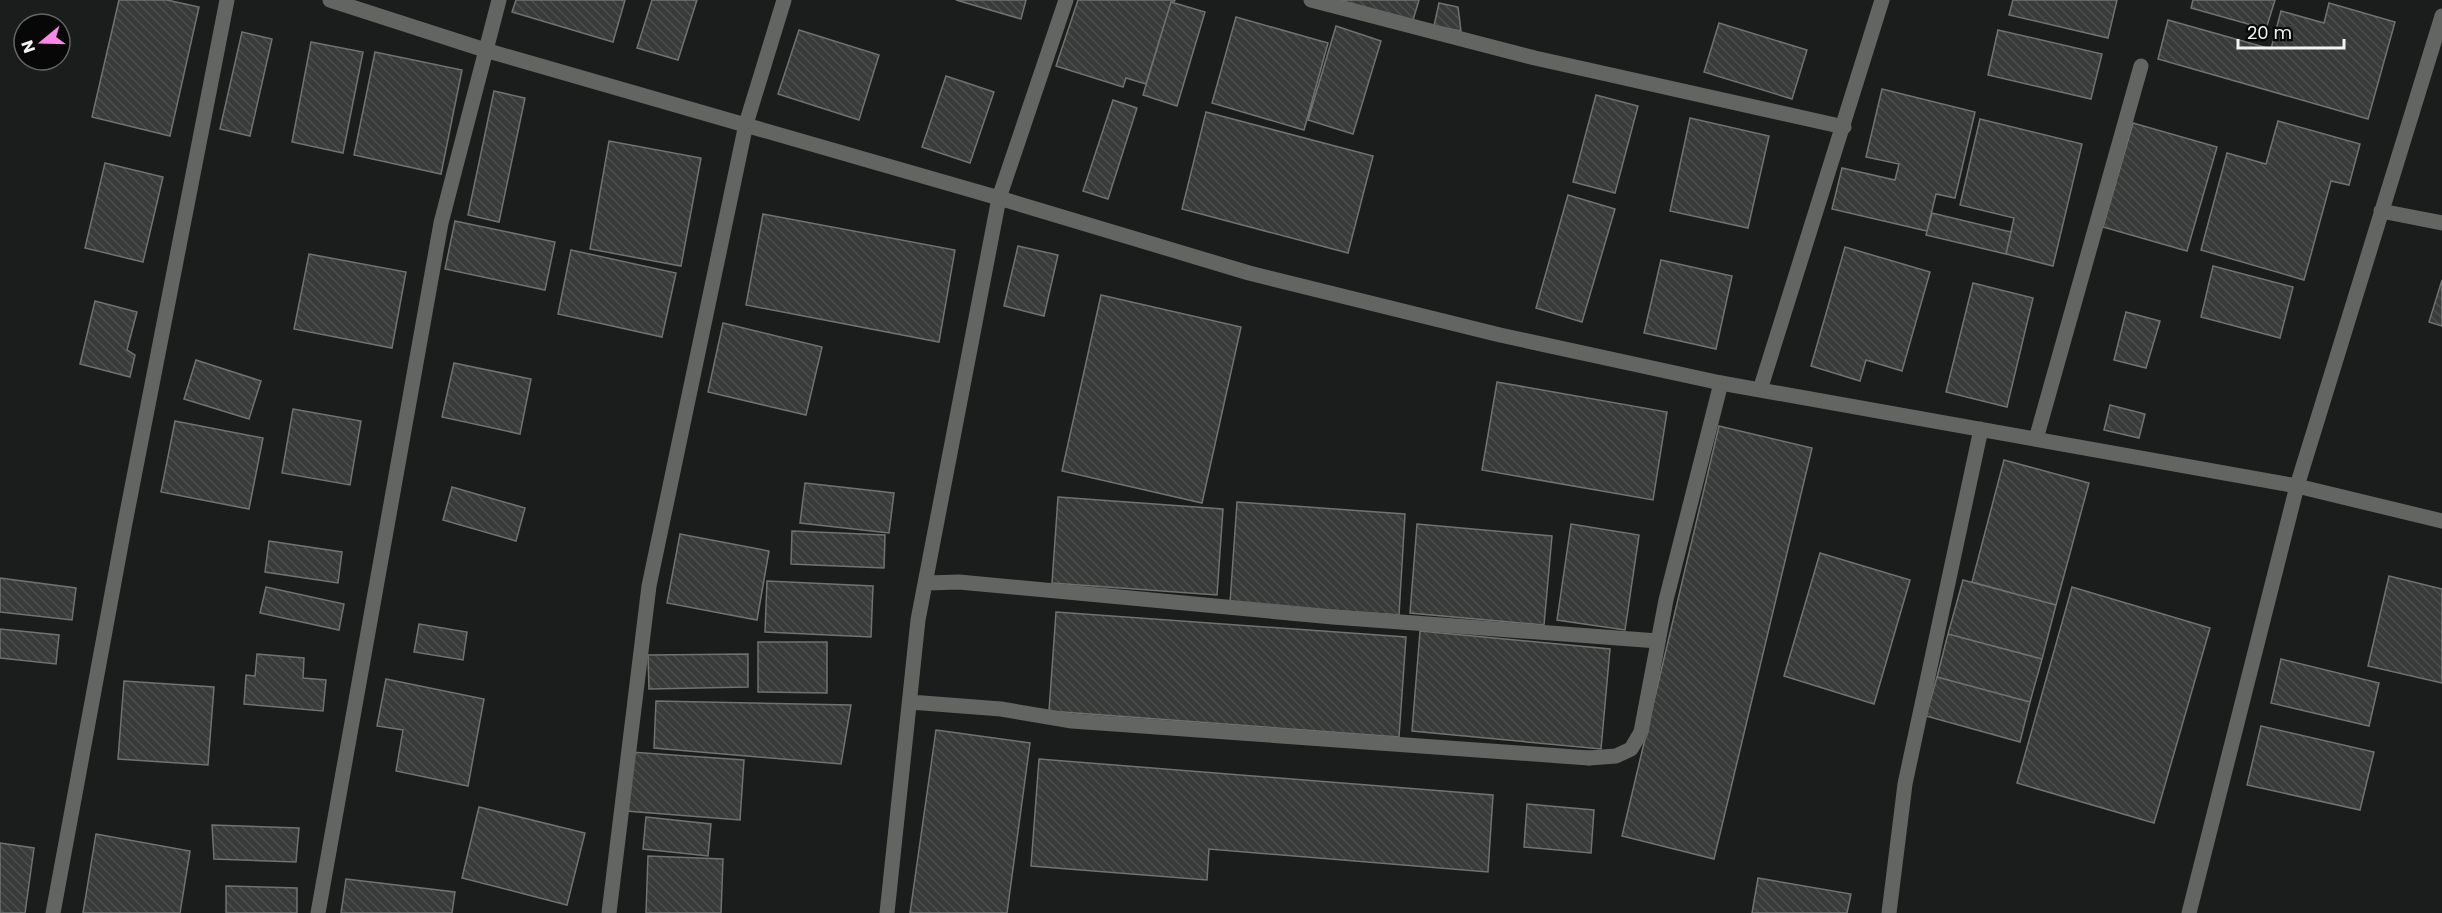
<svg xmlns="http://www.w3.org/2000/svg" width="2442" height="913" font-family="Poppins,sans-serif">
<defs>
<pattern id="building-back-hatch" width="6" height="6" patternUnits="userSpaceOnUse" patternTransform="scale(1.5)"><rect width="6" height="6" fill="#383b39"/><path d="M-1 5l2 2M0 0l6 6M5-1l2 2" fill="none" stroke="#4c4e4c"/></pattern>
</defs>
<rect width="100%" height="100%" fill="#1a1d1b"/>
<path fill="url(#building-back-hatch)" stroke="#6f7370" stroke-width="1.5" d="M119 0H167L199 7 170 136 92 117Z
M516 0H625L613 42 512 12Z
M652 0H697L678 60 637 48Z
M956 0H1026L1021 19Z
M1078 0H1175L1174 2H1171L1146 84 1126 78 1123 87 1056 66Z
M1339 0H1419L1413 20Z
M2013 0H2117L2108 38 2009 15Z
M2193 0H2275L2266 29 2191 8Z
M1171 2 1205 12 1177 106 1143 95Z
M1439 3 1458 7 1461 31 1434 26Z
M2329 3 2395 22 2368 119 2158 59 2168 20 2271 49 2281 11 2324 23Z
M1236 17 1328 43 1304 130 1212 103Z
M1719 23 1807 50 1792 99 1704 72Z
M1336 26 1381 41 1353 134 1308 120Z
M799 30 879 55 859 120 778 94Z
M1998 30 2102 54 2091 99 1988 75Z
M242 32 272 39 250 136 220 129Z
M311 42 363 52 343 153 292 142Z
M375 52 462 70 441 174 354 155Z
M946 76 994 92 970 163 922 147Z
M1882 89 1975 112 1955 198 1936 194 1927 231 1832 209 1842 168 1895 180 1899 164 1866 157Z
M494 91 525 98 499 222 468 215Z
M1596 95 1638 106 1615 193 1573 182Z
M1113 100 1137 108 1108 199 1083 191Z
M1206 112 1373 156 1348 253 1182 209Z
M1690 118 1769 136 1748 228 1670 211Z
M1980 119 2082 144 2053 266 2006 254 2014 218 1960 205Z
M2278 121 2360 144 2349 185 2331 181 2304 280 2201 250 2227 153 2266 164Z
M2133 123 2217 147 2187 251 2103 227Z
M609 141 701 158 681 266 590 249Z
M105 163 163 177 143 262 85 248Z
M1568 195 1615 209 1582 322 1536 308Z
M1932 213 2011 232 2006 254 1926 235Z
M763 214 955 250 939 342 746 305Z
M455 221 555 242 545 290 445 269Z
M1018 246 1058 255 1044 316 1004 306Z
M1845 247 1930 272 1902 371 1866 360 1860 381 1811 366Z
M571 250 676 273 662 337 558 314Z
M309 254 406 272 392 348 294 329Z
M1661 260 1732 276 1716 349 1644 333Z
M2213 266 2293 287 2280 338 2201 317Z
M2442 280V326L2429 322Z
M1973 283 2033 298 2007 407 1946 392Z
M1101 295 1241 327 1202 503 1062 471Z
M95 301 137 312 127 350 135 355 130 377 80 364Z
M2126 312 2160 321 2146 368 2114 360Z
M723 323 822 347 806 415 708 392Z
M196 360 261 381 249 419 184 399Z
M454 363 531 379 520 434 442 417Z
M1497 382 1667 412 1653 500 1482 470Z
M2110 405 2145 414 2139 438 2104 430Z
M293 409 361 421 350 485 282 473Z
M175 421 263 438 249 509 161 492Z
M1719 426 1812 448 1714 859 1622 836Z
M2004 460 2089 483 2056 605 1972 582Z
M805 483 894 493 889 533 800 523Z
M452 487 525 508 516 541 443 520Z
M1058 497 1223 509 1217 595 1052 583Z
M1237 502 1405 514 1399 615 1230 603Z
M1417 524 1552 536 1544 625 1410 613Z
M1571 524 1639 535 1625 630 1557 620Z
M792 531 885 535 884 568 791 564Z
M680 534 769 551 757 620 667 603Z
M269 541 342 552 338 583 265 572Z
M1820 553 1910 580 1874 704 1784 676Z
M2389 576 2442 589V683L2368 666Z
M0 578 76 588 72 620 0 612Z
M1963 580 2056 605 2042 659 1948 634Z
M767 581 873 586 871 637 765 632Z
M266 587 344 604 339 630 260 613Z
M2072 587 2210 628 2154 823 2017 783Z
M1056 612 1406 637 1399 737 1049 711Z
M419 624 467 632 463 660 414 652Z
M0 629 59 635 56 664 0 658Z
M1420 631 1610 649 1601 749 1412 731Z
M1948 634 2042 659 2030 702 1937 677Z
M758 642H827V693L758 692Z
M257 654 304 658 303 678 326 680 323 711 244 704 246 675 255 676Z
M748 654V687L649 689 648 655Z
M2281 659 2379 683 2369 726 2271 703Z
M1937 677 2030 702 2020 742 1926 716Z
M386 679 484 699 468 786 396 771 403 730 377 726Z
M124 681 214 687 208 765 118 759Z
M656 701 851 705 841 764 654 748Z
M2261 726 2374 752 2360 810 2247 785Z
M936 730 1030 743 1007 913H910Z
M630 752 744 760 740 820 626 811Z
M1039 759 1493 795 1488 872 1209 849 1207 880 1031 866Z
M1527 804 1594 810 1591 853 1524 847Z
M479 807 585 833 567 905 462 878Z
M646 817 711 824 708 856 643 849Z
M212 825 299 828 296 862 214 859Z
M96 834 190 851 180 913H83Z
M0 843 34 848 25 913H0Z
M648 856 723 859 721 913H646Z
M1758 878 1851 894 1847 913H1752Z
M346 879 455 892 452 913H341Z
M226 886 297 888V913H226Z"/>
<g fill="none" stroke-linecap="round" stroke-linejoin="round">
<path stroke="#636563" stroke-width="15" d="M1589 758 1616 756 1631 749 1641 732 1666 600 1721 383"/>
<path stroke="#636563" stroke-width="15" d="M330 0 485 50 999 198 1249 273 1500 335 1721 383 2297 486 2442 521
M1311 0 1535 58 1844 127
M2381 211 2442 223
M1760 390 1882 0
M2036 439 2141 66
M927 583 959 582 1333 617 1658 641
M910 702 1001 709 1072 721 1589 758
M53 913 125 523 227 0
M318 913 441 223 499 0
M609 913 649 586 746 124 784 0
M887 913 918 620 999 198 1066 0
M1889 913 1905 784 1981 429
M2189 913 2297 486 2442 16"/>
</g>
<g transform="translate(42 42) rotate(251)"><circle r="28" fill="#060706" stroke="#646665" stroke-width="1.5"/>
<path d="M0-4.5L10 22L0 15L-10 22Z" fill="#f988e9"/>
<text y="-9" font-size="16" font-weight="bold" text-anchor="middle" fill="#f2f4f3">N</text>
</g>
<path d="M2238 39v9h106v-9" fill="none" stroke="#f2f4f3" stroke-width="3"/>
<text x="2247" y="39" font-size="18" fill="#f2f4f3" stroke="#060706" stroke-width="4.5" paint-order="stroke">20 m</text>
</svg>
